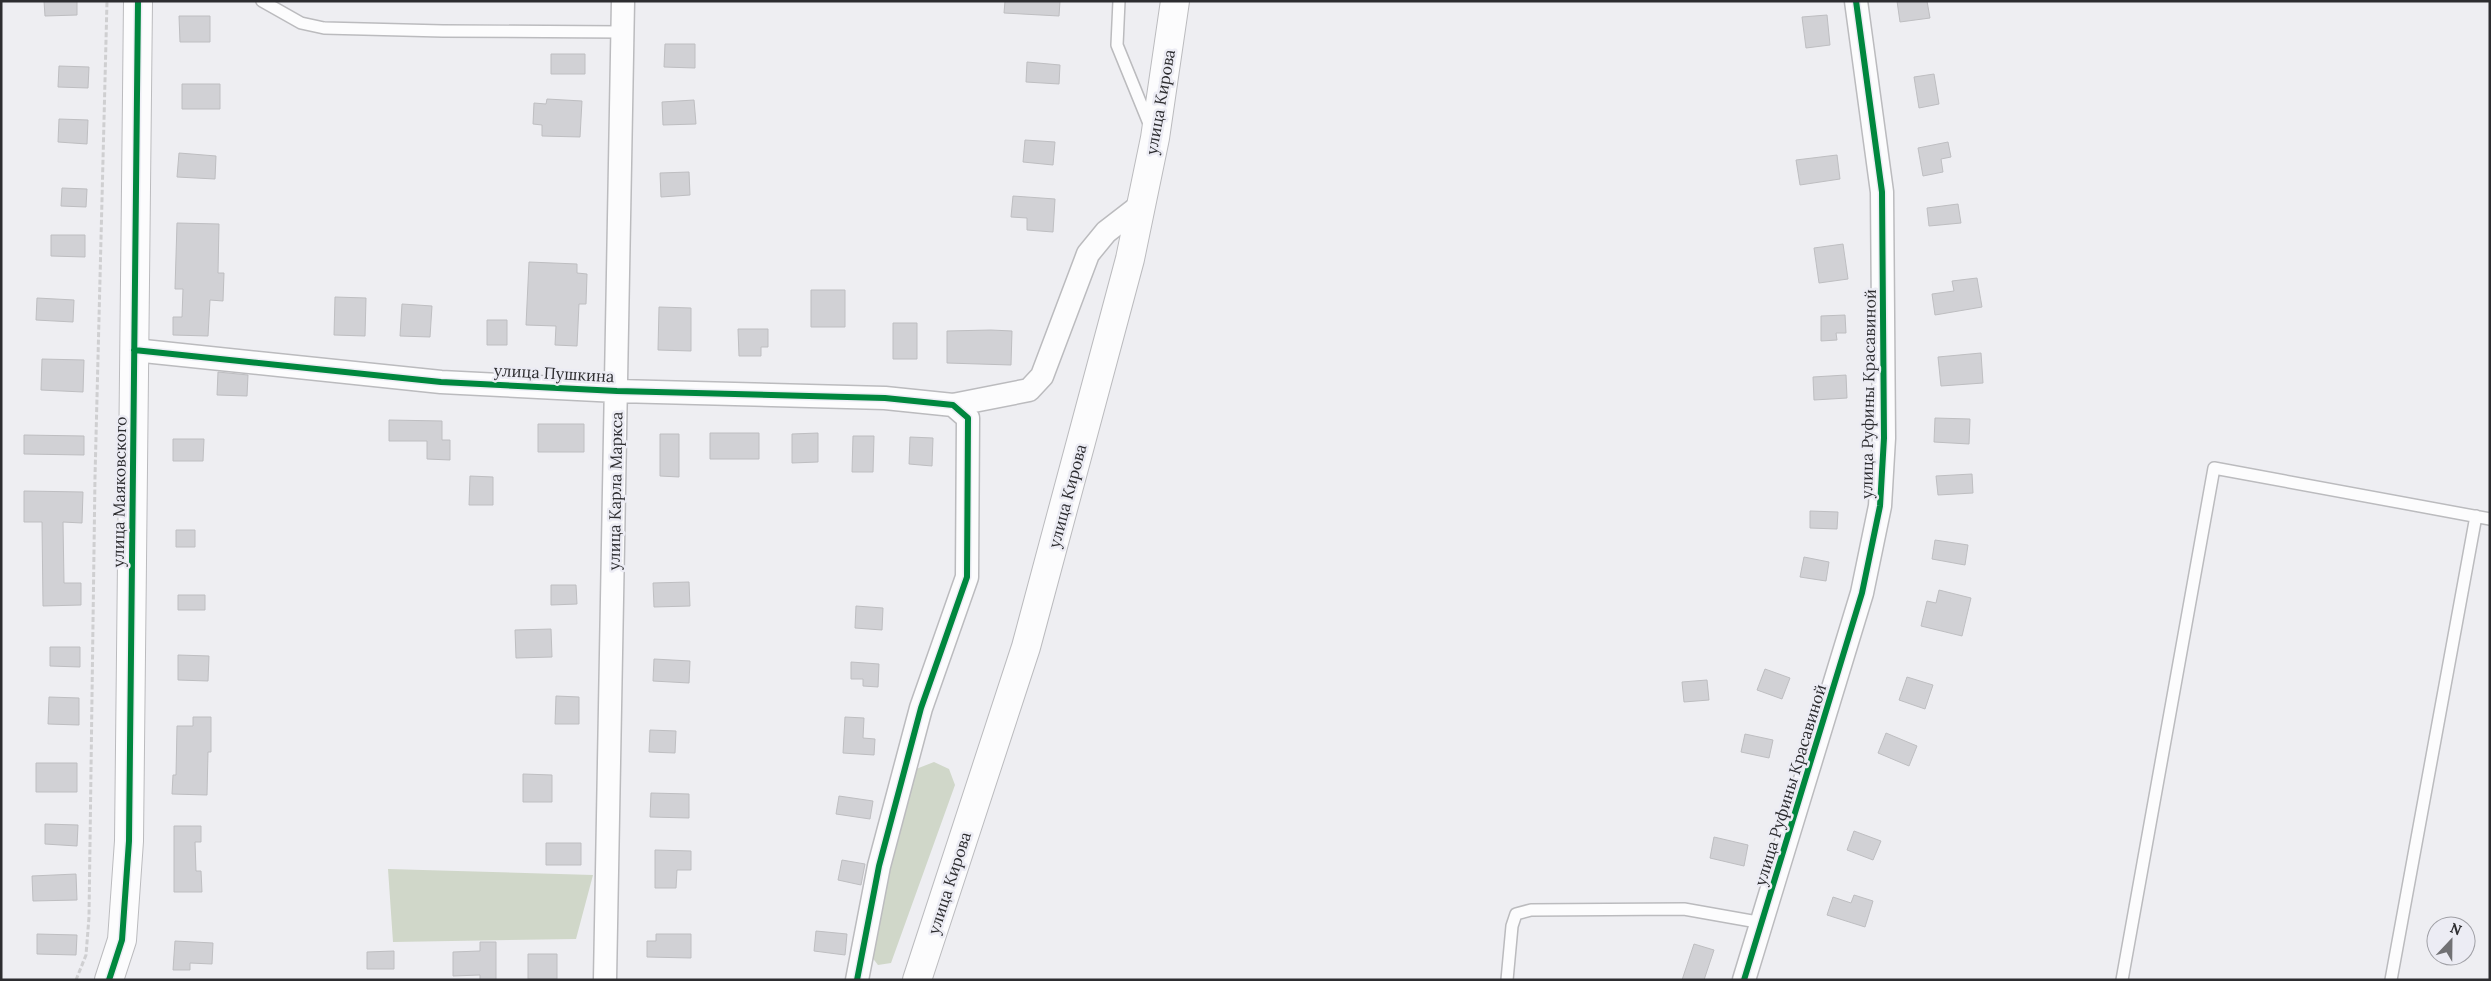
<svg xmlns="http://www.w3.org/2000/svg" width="2491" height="981" font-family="Lora,serif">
<rect width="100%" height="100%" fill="#eeeef2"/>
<path fill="#d0d7c9" d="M934 762 949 769 955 785 891 963 878 965 871 956 887 870 916 769Z
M388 869 593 875 576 939 393 942Z"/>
<path fill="#d1d1d5" stroke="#bebec1" d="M44 1H77V15L45 16Z
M1005 1H1060L1059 16 1004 13Z
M1897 1H1927L1930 18 1900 22Z
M1827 15 1830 45 1806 48 1802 17Z
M179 16H210V42H180Z
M665 44H695V68L664 67Z
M551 54H585V74H551Z
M1027 62 1060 65 1059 84 1026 82Z
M59 66 89 67 88 88 58 87Z
M1934 74 1939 104 1919 108 1914 77Z
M182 84H220V109H182Z
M547 99 582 101 580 137 542 136V125L533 124 534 103 546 104Z
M694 100 696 124 663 125 662 102Z
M59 119 88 120 87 144 58 142Z
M1025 140 1055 142 1053 165 1023 162Z
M1948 142 1951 157 1941 159 1943 172 1923 176 1918 148Z
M179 153 216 156 215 179 177 177Z
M1837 155 1840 179 1800 185 1796 160Z
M689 172 690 195 661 197 660 173Z
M62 188 87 189 86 207 61 206Z
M1013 196 1055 199 1053 232 1027 230V218L1011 217Z
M1958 204 1961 223 1929 226 1927 208Z
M177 223 219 224 218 273H224L223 301 210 300 208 336 173 335V317H182L183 289H175Z
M51 235H85V257L51 256Z
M1843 244 1848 279 1819 283 1814 248Z
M529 262 577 264V273L587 274 586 304H579L577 346 555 345 556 326 526 325Z
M1977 278 1982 307 1935 315 1932 294 1954 291 1952 281Z
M811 290H845V327H811Z
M335 297 366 298 365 336 334 335Z
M37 298 74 300 73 322 36 320Z
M402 304 432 306 430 337 400 336Z
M659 307 691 308V351L658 350Z
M1845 315 1846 333H1836L1837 340 1821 341V316Z
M487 320H507V345H487Z
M893 323H917V359H893Z
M738 329H768V347H761V356H739Z
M991 330 1012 331 1011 365 947 363V331Z
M1981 353 1983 383 1941 386 1938 357Z
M42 359 84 360 83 392 41 390Z
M218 372 248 375 247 396 217 395Z
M1846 375 1847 398 1814 400 1813 377Z
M1935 418 1970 419 1969 444 1934 442Z
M389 420 442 421V440H450V460L427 459V441H389Z
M538 424H584V452H538Z
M710 433H759V459H710Z
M818 433V462L792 463V434Z
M660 434H679V477L660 476Z
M24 435 84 436V455L24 454Z
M853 436H874L873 472H852Z
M910 437 933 438 932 466 909 464Z
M173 439H204L203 461H173Z
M1972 474 1973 493 1938 495 1936 476Z
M470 476 493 477V505H469Z
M24 491 83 492 82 523 63 522 64 583H81V605L43 606 42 522H24Z
M1810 511 1838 512 1837 529 1810 528Z
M176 530H195V547H176Z
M1935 540 1968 545 1965 565 1932 559Z
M1804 557 1829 562 1826 581 1800 577Z
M689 582 690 606 654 607 653 583Z
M551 585H576L577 604 551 605Z
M1939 590 1971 598 1962 636 1921 626 1927 601 1936 603Z
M178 595H205V610H178Z
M856 606 883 608 882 630 855 628Z
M551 629 552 657 516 658 515 630Z
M50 647H80V667L50 666Z
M178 655 209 656 208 681 178 680Z
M654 659 690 661 689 683 653 681Z
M851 662 879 664 878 687 863 686V679H851Z
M1765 669 1790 678 1782 699 1757 690Z
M1907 677 1933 685 1925 709 1899 700Z
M1707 680 1709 700 1684 702 1682 682Z
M556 696 579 697V724H555Z
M49 697 79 698V725L48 724Z
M193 717H211V752H208L207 795 172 794 173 775H176L177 726H193Z
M845 717 864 718 863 738 875 739 874 755 843 753Z
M650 730 676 731 675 753 649 752Z
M1886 733 1917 746 1909 766 1878 753Z
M1745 734 1773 740 1769 758 1741 752Z
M36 763H77V792H36Z
M523 774 552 775V802H523Z
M651 793 689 794V818L650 817Z
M839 796 873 801 870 819 836 814Z
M45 824 78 825 77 846 45 844Z
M174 826H201V842H195L196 871H201L202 892H174Z
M1854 831 1881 841 1873 860 1847 850Z
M1714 837 1748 845 1744 866 1710 858Z
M546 843H581V865H546Z
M655 850 691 851V870H677L676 888H655Z
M842 860 865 864 861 885 838 880Z
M76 874 77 900 33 901 32 876Z
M1854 895 1873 901 1865 927 1827 915 1833 897 1851 903Z
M816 931 847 934 845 955 814 951Z
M37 934 77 935 76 955 37 954Z
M656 934H691V958L647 957V941H656Z
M175 941 213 943 212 964 190 963V970H173Z
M480 942H496V980H480V975L453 976V952L480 951Z
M1694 944 1714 950 1704 980H1682Z
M394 951V969H367V952Z
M528 954H557V979H528Z"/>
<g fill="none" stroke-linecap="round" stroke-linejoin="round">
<defs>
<path id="lane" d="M262 1 301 23 324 28 443 31 622 32
M1119 1 1117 45 1150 126
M1507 980 1512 926 1516 914 1531 910 1684 909 1763 923
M2122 980 2214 468 2490 519
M2391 980 2476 516"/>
<path id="street" d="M134 350 441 382 617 391 885 398 953 405 968 418 967 577 921 708 879 866 857 980
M953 405 1029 390 1042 376 1088 254 1106 232 1141 205
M605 980 623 1
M1744 980 1862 593 1880 506 1884 438 1882 192 1856 1"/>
<path id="secondary" d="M109 980 122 940 129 841 138 1
M917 980 1026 647 1130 259 1155 138 1175 1"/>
</defs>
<use href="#lane" stroke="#bbbbbe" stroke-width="14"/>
<use href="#street" stroke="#bbbbbe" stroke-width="25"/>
<use href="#secondary" stroke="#bbbbbe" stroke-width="30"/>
<path stroke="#cfcfd1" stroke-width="3" stroke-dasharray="5 2.5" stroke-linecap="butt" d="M76 980 86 955 89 917 95 477 107 1"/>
<use href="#lane" stroke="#fcfcfd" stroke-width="11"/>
<use href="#street" stroke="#fcfcfd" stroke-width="22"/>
<use href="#secondary" stroke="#fcfcfd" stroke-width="28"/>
<defs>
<path id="cycleway" d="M134 350 441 382 617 391 885 398 953 405 968 418 967 577 921 708 879 866 857 980
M109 980 122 940 129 841 138 1
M1744 980 1862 593 1880 506 1884 438 1882 192 1856 1"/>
</defs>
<use href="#cycleway" stroke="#ececf4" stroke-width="9"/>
<use href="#cycleway" stroke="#00873e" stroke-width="6"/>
</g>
<g text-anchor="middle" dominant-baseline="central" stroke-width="5" stroke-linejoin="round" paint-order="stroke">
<g font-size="16" fill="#2d2d30" stroke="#ececf4">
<text transform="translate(1160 102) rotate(-80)">улица Кирова</text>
<text transform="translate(554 373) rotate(3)">улица Пушкина</text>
<text transform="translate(1868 394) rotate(-89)">улица Руфины Красавиной</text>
<text transform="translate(615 491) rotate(-89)">улица Карла Маркса</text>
<text transform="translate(119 492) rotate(-89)">улица Маяковского</text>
<text transform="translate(1067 496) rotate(-75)">улица Кирова</text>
<text transform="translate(1790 785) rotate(-73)">улица Руфины Красавиной</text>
<text transform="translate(949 883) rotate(-72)">улица Кирова</text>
</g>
</g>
<rect width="2491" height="981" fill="none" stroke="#2d2d30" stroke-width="5"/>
<g transform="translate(2451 941) rotate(22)"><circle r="24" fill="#ececf4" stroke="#a0a0a6"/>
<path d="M0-4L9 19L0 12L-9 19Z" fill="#717174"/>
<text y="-8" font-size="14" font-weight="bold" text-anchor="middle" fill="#2d2d30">N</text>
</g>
</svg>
